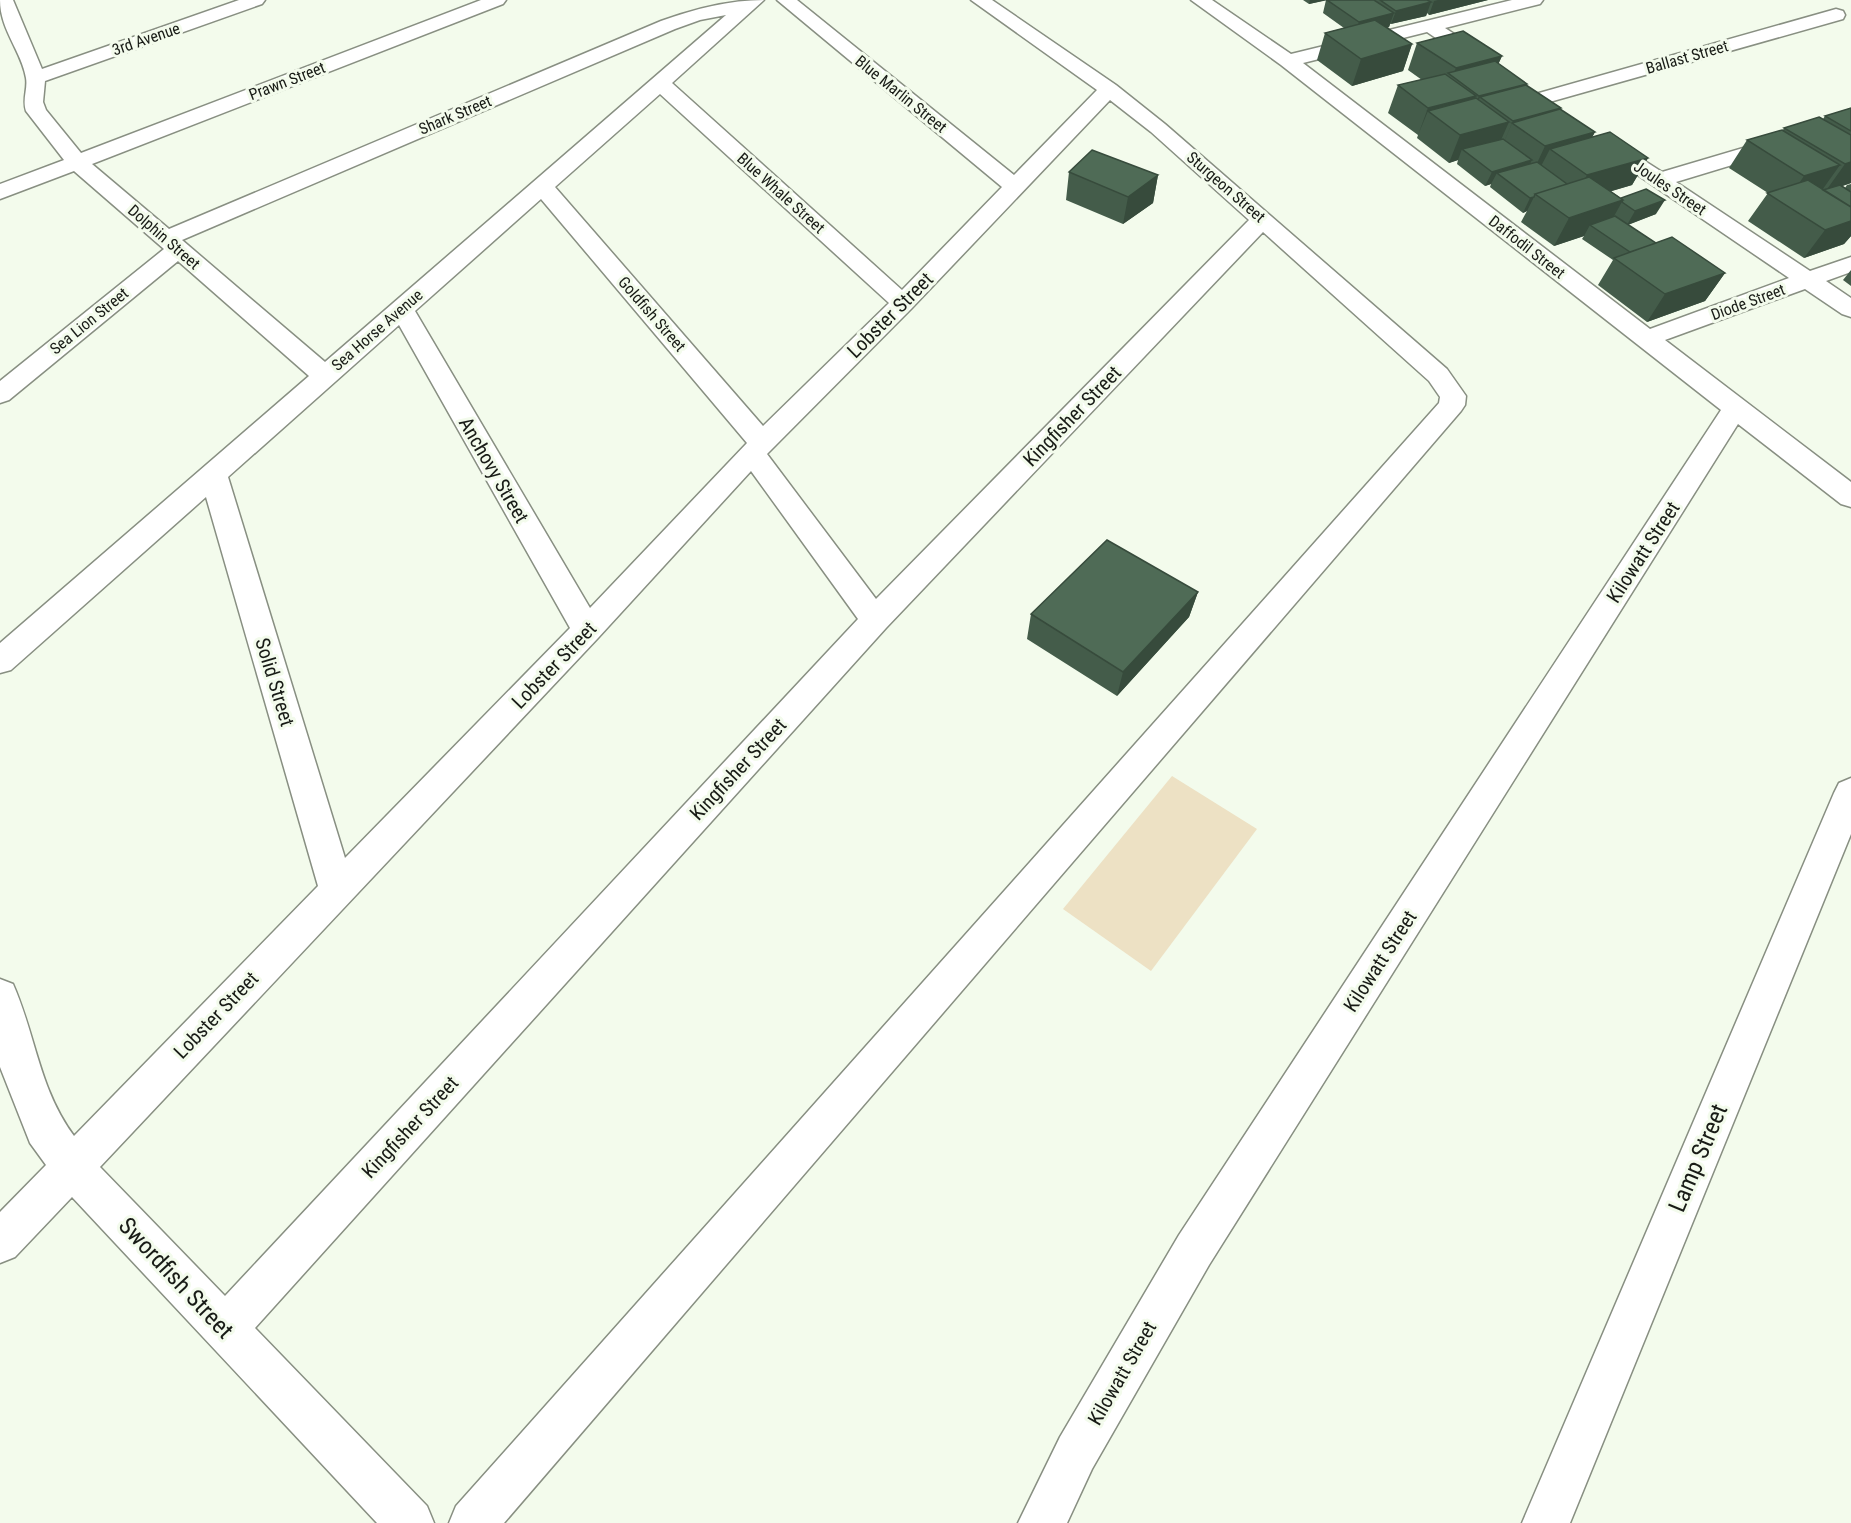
<svg xmlns="http://www.w3.org/2000/svg" width="1851" height="1523" font-family="'Roboto Condensed',sans-serif">
<rect width="100%" height="100%" fill="#f3fbec"/>
<path fill="#ede1c4" d="M1172 776 1257 829 1151 971 1063 909Z"/>
<g fill="none" stroke-linecap="round" stroke-linejoin="round">
<defs>
<path id="street" d="M0 0H13L42 69 239 0H265L262 4 45 81 43 102 46 110 81 153 481 0H506L503 4 92 164 169 229 661 21C694 9 730 0 764 0L672 83 902 290 1002 187 777 0H797L1014 175 1097 90 971 0H992L1116 85 1165 124 1447 369 1466 396 1465 405 1461 411 504 1523H449L456 1506 1439 403 1440 397 1429 381 1263 232 886 628 255 1328 427 1506 434 1523H377L72 1197 15 1257 0 1263V1212L46 1165 30 1143 0 1067V979L13 984C36 1036 39 1089 74 1136L318 886 206 497 11 670 0 673V643L309 376 178 261 9 400 0 403V381L164 249 74 171 0 199V184L64 160 26 111C22 99 28 89 26 78 22 52 0 30 0 0ZM726 15 325 362 182 240 675 29 700 20ZM660 94 889 303 763 426 555 187ZM1110 100 1151 132 1249 220 876 599 767 454 912 308ZM541 199 747 443 590 608 415 311ZM399 325 570 628 345 858 228 477ZM751 471 858 619 225 1296 100 1167 598 638Z
M1191 0H1212L1291 54 1512 0H1543L1540 4 1445 28 1488 56 1491 60 1488 64H1474L1427 32 1303 63 1650 329 1789 278 1598 148 1595 144 1598 140 1605 138 1612 140 1662 172 1851 116V129L1676 182 1810 271 1851 257V272L1826 281 1851 298V317L1842 314 1805 289 1665 340 1851 482V507L1841 504 1738 424 1209 1265 1092 1469 1067 1523H1018L1060 1437 1179 1235 1721 410 1281 65Z
M1836 9 1843 11 1845 15 1843 19 1546 103H1532L1529 99 1532 95Z
M1851 778V834L1570 1523H1522L1834 793 1839 783Z"/>
</defs>
<use href="#street" stroke="#888f82" stroke-width="3"/>
<use href="#street" fill="#fff" fill-rule="evenodd"/>
</g>
<path fill="#445c4a" d="M1303 0H1488L1429 15 1427 13 1426 16 1390 24 1389 27 1387 28 1412 44 1403 71 1352 86 1317 60 1325 33 1344 28 1323 13 1326 0 1309 4Z
M1417 43 1502 56 1498 64 1526 85 1561 108 1560 109 1595 132 1592 137 1648 158 1632 185 1611 191 1621 198 1656 214 1628 225 1656 243 1725 273 1705 301 1647 322 1598 285 1613 260 1582 239 1584 236 1554 246 1521 222 1527 211 1523 213 1490 187 1491 184 1485 186 1457 164 1458 160 1449 163 1417 138 1418 135 1388 113 1398 85 1422 80 1408 70Z
M1851 108V183L1842 186 1845 188 1847 185 1851 184V236L1844 244 1804 258 1748 221 1768 193 1729 168 1747 140 1783 130 1784 128 1823 119 1825 116Z
M1069 172 1158 175 1153 203 1123 224 1066 200Z
M1851 270V286L1843 280Z
M1198 592 1189 617 1117 696 1027 639 1031 614Z"/>
<path fill="#374b3c" d="M1310 0H1328L1309 4Z
M1438 0H1488L1429 15 1434 1Z
M1431 2 1426 16 1391 24 1396 11Z
M1394 13 1389 27 1354 36 1359 22Z
M1412 44 1403 71 1352 86 1361 59Z
M1502 56 1490 83 1452 76 1456 68Z
M1527 84 1515 111 1480 97 1469 123H1468L1479 96Z
M1476 96 1465 123 1428 111 1418 135 1428 108Z
M1561 108 1547 135 1512 123 1501 149 1513 121Z
M1509 122 1497 149H1462L1458 160 1449 163 1460 135Z
M1595 132 1580 160 1550 149 1538 172 1532 174 1545 146Z
M1648 158 1632 185 1572 203 1587 175Z
M1532 160 1525 174 1497 173 1491 184 1485 186 1492 172Z
M1851 162V183L1825 192 1845 164Z
M1840 165 1820 193 1785 204 1804 176Z
M1158 175 1153 203 1123 224 1128 197Z
M1534 197 1527 211 1523 213 1530 198Z
M1623 200 1608 227 1590 225 1584 236 1554 246 1569 218Z
M1665 200 1656 214 1627 225 1635 211Z
M1851 220V236L1844 244 1804 258 1825 230Z
M1725 273 1705 301 1647 322 1665 294Z
M1198 592 1189 617 1117 696 1123 672Z"/>
<path fill="#4f6b56" stroke="#374b3c" stroke-width="1.5" d="M1327 0H1374L1394 13 1359 22Z
M1380 0H1427L1431 2 1396 11Z
M1375 20 1412 44 1361 59 1325 33Z
M1463 31 1502 56 1456 68 1417 43Z
M1495 61 1527 84 1479 96 1448 73Z
M1445 74 1476 96 1428 108 1398 85Z
M1526 85 1561 108 1513 121 1480 97Z
M1476 98 1509 122 1460 135 1428 111Z
M1851 108V131L1825 116Z
M1560 109 1595 132 1545 146 1512 123Z
M1819 117 1851 135V162L1845 164 1784 128Z
M1782 130 1840 165 1804 176 1747 140Z
M1610 132 1648 158 1587 175 1550 149Z
M1503 139 1532 160 1492 172 1462 149Z
M1092 150 1158 175 1128 197 1069 172Z
M1537 162 1567 184 1535 194 1534 197 1530 198 1497 173Z
M1589 177 1623 200 1569 218 1535 194Z
M1808 180 1851 207V221L1825 230 1767 193Z
M1840 185 1851 192V207L1823 190Z
M1646 189 1665 200 1635 211 1622 202 1623 200 1621 198Z
M1615 216 1656 243 1630 252 1590 225Z
M1672 237 1725 273 1665 294 1614 258Z
M1107 540 1198 592 1123 672 1031 614Z"/>
<g text-anchor="middle" dominant-baseline="central" stroke-width="6" stroke-linejoin="round" paint-order="stroke">
<g font-size="16" fill="#181b16" stroke="#f3fbec">
<text transform="translate(146 39) rotate(-19)">3rd Avenue</text>
<text transform="translate(1687 57) rotate(-16)">Ballast Street</text>
<text transform="translate(287 81) rotate(-21)">Prawn Street</text>
<text transform="translate(901 94) rotate(39)">Blue Marlin Street</text>
<text transform="translate(455 115) rotate(-23)">Shark Street</text>
<text transform="translate(1226 187) rotate(41)">Sturgeon Street</text>
<text transform="translate(1670 188) rotate(34)">Joules Street</text>
<text transform="translate(781 193) rotate(42)">Blue Whale Street</text>
<text transform="translate(164 237) rotate(41)">Dolphin Street</text>
<text transform="translate(1527 247) rotate(38)">Daffodil Street</text>
<text transform="translate(1748 302) rotate(-20)">Diode Street</text>
<text transform="translate(652 314) rotate(49)">Goldfish Street</text>
<text transform="translate(89 321) rotate(-39)">Sea Lion Street</text>
<text transform="translate(377 330) rotate(-41)">Sea Horse Avenue</text>
</g>
<g font-size="20" fill="#181b16" stroke="#f3fbec">
<text transform="translate(890 315) rotate(-45)">Lobster Street</text>
<text transform="translate(1072 416) rotate(-46)">Kingfisher Street</text>
<text transform="translate(494 470) rotate(60)">Anchovy Street</text>
<text transform="translate(1643 552) rotate(-57)">Kilowatt Street</text>
<text transform="translate(554 665) rotate(-46)">Lobster Street</text>
<text transform="translate(275 682) rotate(73)">Solid Street</text>
<text transform="translate(738 769) rotate(-47)">Kingfisher Street</text>
<text transform="translate(1380 961) rotate(-57)">Kilowatt Street</text>
<text transform="translate(216 1015) rotate(-46)">Lobster Street</text>
<text transform="translate(410 1127) rotate(-47)">Kingfisher Street</text>
<text transform="translate(1122 1373) rotate(-60)">Kilowatt Street</text>
</g>
<g font-size="24" fill="#181b16" stroke="#f3fbec">
<text transform="translate(1698 1158) rotate(-67)">Lamp Street</text>
<text transform="translate(176 1278) rotate(47)">Swordfish Street</text>
</g>
</g>
</svg>
